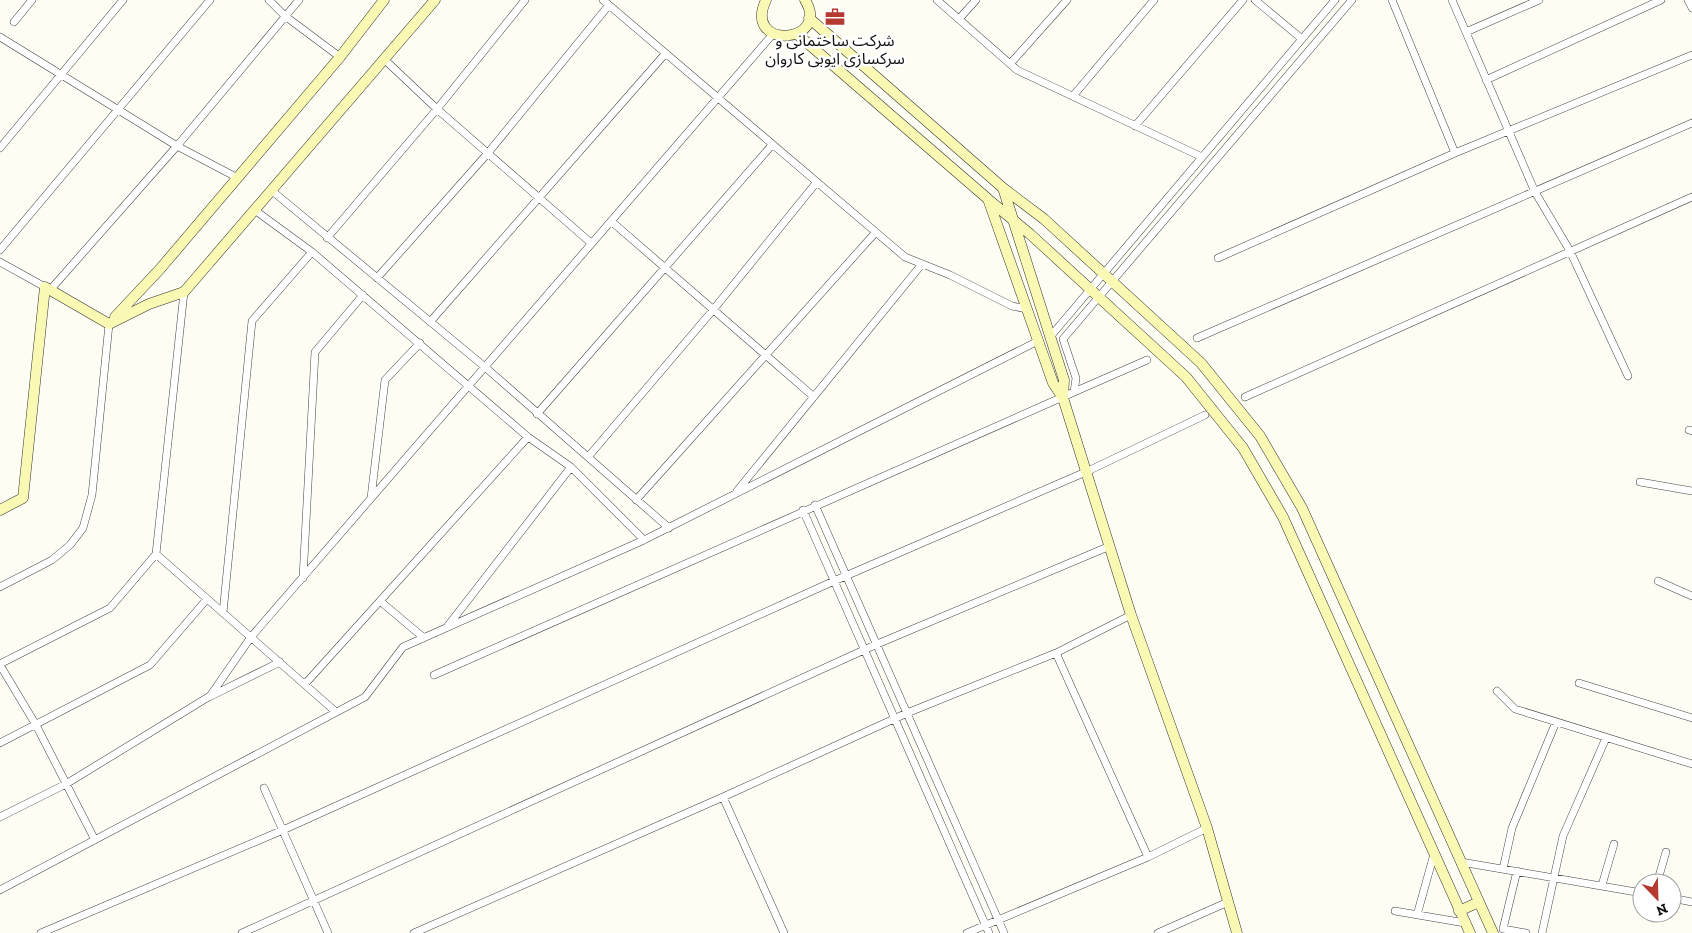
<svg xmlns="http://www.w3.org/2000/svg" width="1692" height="933" font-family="'Zilla Slab','Noto Sans Arabic',serif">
<rect width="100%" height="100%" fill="#fefdf3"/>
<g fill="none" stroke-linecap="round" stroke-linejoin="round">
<defs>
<path id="street" d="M269 0 285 16 340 57
M603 0 905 257 950 275 1012 306 1027 309
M937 0 1017 70 1202 157
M1255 0 1302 39
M1392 0 1455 153
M1452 0 1535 192 1570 251 1628 376
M1688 0 1692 8
M959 19 976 0
M14 22 32 0
M1466 32 1539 0
M0 37 177 146 236 177
M385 60 437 109 591 243
M1010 64 1067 0
M1486 80 1661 0
M1073 96 1154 0
M1135 126 1243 0
M0 148 123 0
M271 190 485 367 669 528
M256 211 312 252 528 437 571 467 644 540
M611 221 814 397
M327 238 437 109 525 0
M0 250 210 0
M1218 258 1455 153 1692 55
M0 262 45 287
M377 278 488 153 609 5
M51 289 177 146 299 0
M430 322 665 54
M1050 337 1335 0
M1197 338 1692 123
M1074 392 1147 360
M1245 397 1692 197
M537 414 772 145
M1689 430 1692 431
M588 457 713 310 816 183
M1640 482 1692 491
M737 491 922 264
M371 498 385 380 420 343
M636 500 875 233
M815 505 1004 933
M803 510 989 933
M156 554 336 712
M303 578 315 352 363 295
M1658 581 1692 596
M0 587 52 560 70 545 83 528 92 495 109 324
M380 601 424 638
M223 613 252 321 312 252
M447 627 571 467
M1056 653 1148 857
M0 664 110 608 156 554 184 292
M0 665 36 725 95 840
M434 675 1074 392 1076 378 1063 339 1352 0
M1579 683 1692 718
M305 684 528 437
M1497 691 1515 709 1692 764
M211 696 280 662
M0 743 150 665 207 599
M264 788 328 933
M723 797 784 933
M0 817 66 784 210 696 251 637 773 34
M1461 862 1642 893
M1503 869 1512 828 1556 722
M1517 871 1503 929 1526 933
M1657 883 1666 852
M1602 885 1614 844
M0 890 365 697 403 647 644 540 1038 341
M1672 898 1692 902
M1395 911 1465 923
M1417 915 1434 854
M41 933 283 830 834 581 1088 471 1205 415
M242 933 875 645 1110 546
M414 933 723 797 907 713 1056 653 1131 615
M967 933 1148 857 1207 828
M1158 933 1228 902
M1542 933 1563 836 1606 738"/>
<path id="secondary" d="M766 0C742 51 832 44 805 0
M809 18 1003 188 1064 380 1063 398
M797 34 988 199 1053 383 1063 398 1131 615 1207 828 1237 933
M1003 188 1044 219 1201 363 1260 436 1302 508 1493 933
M989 200 1030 234 1186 377 1243 448 1283 517 1470 933
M115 317 160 269 340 57 384 0
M109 324 149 304 184 292 435 0
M0 510 23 498 45 287 109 324
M1459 911 1479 902"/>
</defs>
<use href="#street" stroke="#434343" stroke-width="8"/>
<use href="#secondary" stroke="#323232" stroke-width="11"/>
<use href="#street" stroke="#fff" stroke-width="7"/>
<use href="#secondary" stroke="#f9f9b4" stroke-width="10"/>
</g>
<defs>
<symbol id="office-bare" viewBox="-9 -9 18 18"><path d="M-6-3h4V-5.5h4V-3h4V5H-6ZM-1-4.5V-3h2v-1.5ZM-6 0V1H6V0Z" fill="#b63931" stroke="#fff" stroke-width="2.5" paint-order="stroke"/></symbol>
</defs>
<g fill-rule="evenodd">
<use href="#office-bare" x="821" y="3" width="28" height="28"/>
</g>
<g text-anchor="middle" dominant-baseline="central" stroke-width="5" stroke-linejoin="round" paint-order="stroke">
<g font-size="16" fill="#101010" stroke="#fff">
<text x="835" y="40">شرکت ساختمانی و<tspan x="835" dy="18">سرکسازی ایوبی کاروان</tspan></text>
</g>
</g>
<g transform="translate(1657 898) rotate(157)"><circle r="24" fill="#ffffff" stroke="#9f9f9f"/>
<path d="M0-4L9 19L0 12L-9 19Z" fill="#b63931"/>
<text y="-8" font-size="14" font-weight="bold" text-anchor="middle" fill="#101010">N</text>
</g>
</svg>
